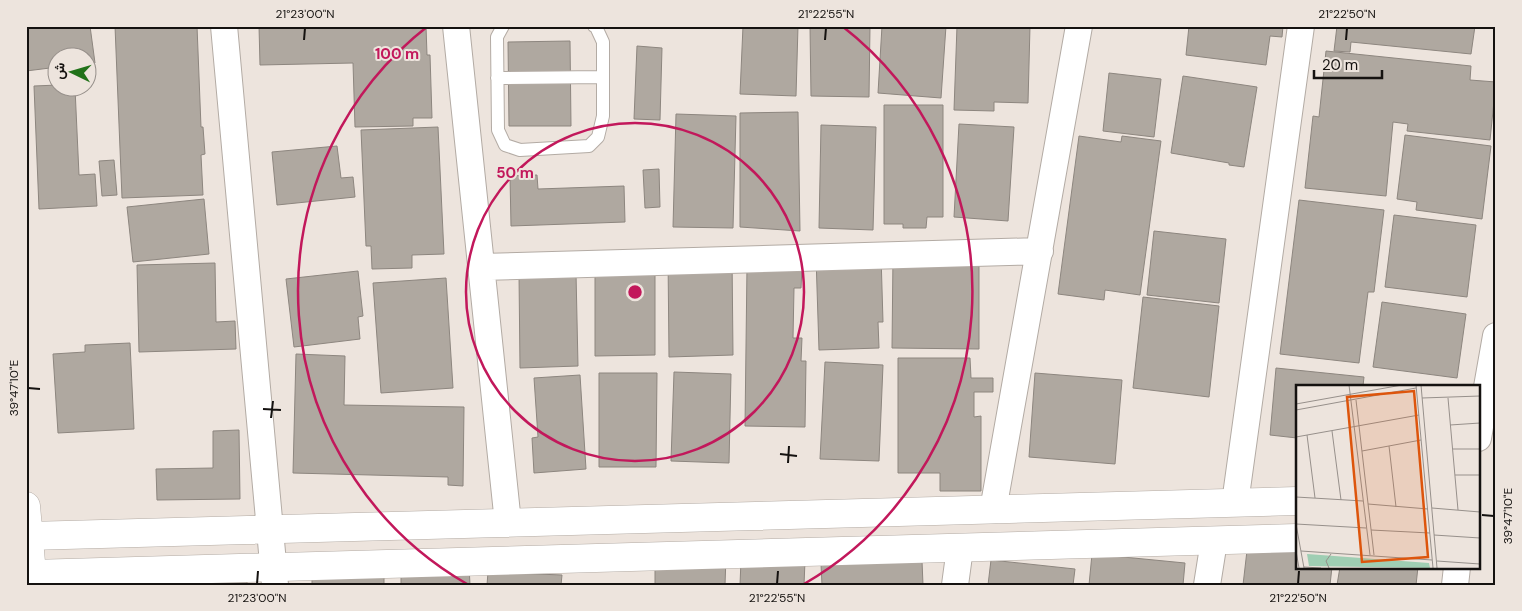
<svg xmlns="http://www.w3.org/2000/svg" width="1522" height="611" font-family="'DM Sans',Vazirmatn,sans-serif">
<rect width="100%" height="100%" fill="#ede4dd"/>
<path fill="#afa8a0" stroke="#8d867f" d="M26 26H90L95 63 88 64V58H58V67L26 71Z
M115 26H197L201 127H203L205 154 201 155 203 195 122 198Z
M259 26H426L427 55H430L432 118H413V126L355 127 353 63 260 65Z
M743 26H798L796 96 740 94Z
M810 26H870L869 97 811 96Z
M882 26H946L941 98 878 93Z
M957 26H1030L1028 103 994 102V111L954 110Z
M1189 26H1283L1282 37 1270 36 1266 65 1186 55Z
M1337 26H1475L1471 54 1351 42 1350 52 1334 51Z
M570 41 571 126H509L508 42Z
M637 46 662 48 660 120 634 119Z
M1326 51 1471 66 1470 80 1496 82 1490 140 1407 131 1408 124 1393 122 1386 196 1305 188 1313 116 1319 117Z
M1109 73 1161 79 1154 137 1103 131Z
M1183 76 1257 87 1244 167 1229 165V163L1171 153Z
M58 85V88H75L79 175 95 174 97 206 39 209 34 86Z
M884 105H943V217H927L926 228H903V224H884Z
M798 112 800 231 740 227V113Z
M676 114 736 116 733 228 673 227Z
M959 124 1014 127 1008 221 954 217Z
M821 125 876 127 873 230 819 228Z
M438 127 444 254 412 255V268L372 269 371 246H366L361 130Z
M1405 135 1491 146 1482 219 1416 210 1417 202 1397 199Z
M1079 136 1121 142 1122 136 1161 141 1140 295 1105 290 1104 300 1058 294Z
M337 146 341 178 353 177 355 197 277 205 272 152Z
M114 160 117 195 102 196 99 161Z
M659 169 660 207 645 208 643 170Z
M537 175 538 189 624 186 625 222 511 226 510 176Z
M204 199 209 254 133 262 127 207Z
M1299 200 1384 210 1374 292H1368L1359 363 1280 354Z
M1394 215 1476 225 1467 297 1385 287Z
M1154 231 1226 239 1219 303 1147 295Z
M881 255 883 322H878L879 348 819 350 816 257Z
M668 256H732L733 355 669 357Z
M893 256H979V349L892 348Z
M215 263 216 322 235 321 236 349 139 352 137 265Z
M747 266 802 267 801 288H794L793 338H802L801 361H806L805 427 745 426Z
M358 271 363 316 358 317 360 339 294 347 286 279Z
M595 271H655V355L595 356Z
M576 273 578 366 520 368 519 274Z
M446 278 453 388 381 393 373 283Z
M1143 297 1219 306 1209 397 1133 388Z
M1382 302 1466 314 1457 378 1373 367Z
M130 343 134 429 58 433 53 354 85 352V345Z
M296 354 345 356 344 405 464 407 463 486 448 485V477L293 473Z
M898 358H970L971 378H993V392H974V417L981 416V491H940V473H898Z
M825 362 883 365 879 461 820 459Z
M1276 368 1364 377 1363 386H1297V438L1270 435Z
M674 372 731 374 729 463 671 461Z
M599 373H657L656 467H599Z
M1035 373 1122 380 1115 464 1029 457Z
M580 375 586 469 534 473 532 438 538 437 534 378Z
M239 430 240 499 157 500 156 469 213 468V431Z
M1248 542 1297 547V567H1332L1330 585H1243Z
M1092 554 1185 563 1183 585H1089Z
M655 556 726 557 725 585H655Z
M741 560 805 561 804 585H740Z
M991 560 1075 569 1073 585H988Z
M922 561 923 585H822L821 564Z
M469 566 470 585H401V569Z
M1340 567H1418L1416 585H1337Z
M312 568H384V585H312Z
M488 572 562 575 561 585H487Z
M165 579 247 581V585H165Z"/>
<g fill="none" stroke-linecap="round" stroke-linejoin="round">
<defs>
<path id="service" d="M503 26 497 37 498 130 505 145 520 150 589 146 598 137 603 116V42L596 27 594 26
M497 78 602 77"/>
<path id="minor" d="M224 26 275 585
M456 26 508 523
M481 267 1040 251
M1478 438 1496 336
M1235 503 1301 26
M993 510 1079 26
M955 585 960 548
M1207 585 1214 541
M1455 585 1457 567"/>
<path id="tertiary" d="M29 536 1297 501
M26 577 32 574 1297 538"/>
<path id="secondary" d="M26 506 33 585"/>
</defs>
<use href="#service" stroke="#b3aba4" stroke-width="14"/>
<use href="#minor" stroke="#b3aba4" stroke-width="28"/>
<use href="#tertiary" stroke="#b3aba4" stroke-width="29"/>
<use href="#secondary" stroke="#b3aba4" stroke-width="29"/>
<use href="#service" stroke="#fff" stroke-width="12"/>
<use href="#minor" stroke="#fff" stroke-width="26"/>
<use href="#tertiary" stroke="#fff" stroke-width="28"/>
<use href="#secondary" stroke="#fff" stroke-width="28"/>
</g>
<path fill="none" stroke="#151210" stroke-width="2" d="M304 40 305 28M825 40 826 28M1346 40 1347 28M28 388 40 389M263 409 281 410M271 418 273 401M780 454 797 456M788 463 789 446M1482 515 1494 516M257 584 258 571M777 584 778 571M1298 584 1299 571"/>
<g fill="none" stroke="#c2185b" stroke-width="2.5">
<circle cx="635" cy="292" r="169"/>
<path d="M467 584A337 337 0 0 1 428 26M842 26A337 337 0 0 1 804 584"/>
</g>
<g transform="translate(1296 385)">
<rect width="184" height="184" fill="#ede4dd"/>
<path d="M11 169 133 178 134 183 13 181Z" fill="#9fceb3"/>
<path fill="none" stroke="#97908b" stroke-width="1" d="M53 0 74 170M120 0 137 183M125 0 141 183M126 13 184 11M152 13 162 125M60 15 78 170M0 19 106 0M0 25 120 3M154 40 184 38M36 46 45 115M11 50 19 113M0 52 123 30M93 61 100 122M157 64H184M66 66 125 55M159 90H184M0 112 67 116M72 119 132 124M136 123 184 127M0 139 70 143M0 139 8 183M75 145 134 148M138 150 184 153M0 166 3 183M5 166 136 175M141 176 184 179M8 182 25 183M33 183 30 176 35 169"/>
<path fill="#dd550c" fill-opacity="0.15" stroke="#dd550c" stroke-width="2.5" d="M118 6 132 172 66 177 51 12Z"/>
<rect width="184" height="184" fill="none" stroke="#151210" stroke-width="2.5"/>
</g>
<circle cx="635" cy="292" r="8" fill="#c2185b" stroke="#ede4dd" stroke-width="2.5"/>
<g font-size="15" text-anchor="middle" font-weight="bold" fill="#c2185b" stroke="#ede4dd" stroke-width="4" stroke-linejoin="round" paint-order="stroke">
<text x="397" y="59">100 m</text>
<text x="515" y="178">50 m</text>
</g>
<rect width="1522" height="611" fill="none" stroke="#ede4dd" stroke-width="55"/>
<g transform="translate(72 72) rotate(275)"><circle r="24" fill="#ede4dd" stroke="#97908b"/>
<path d="M0-4L9 19L0 12L-9 19Z" fill="#217219"/>
<text y="-8" font-size="14" font-weight="bold" text-anchor="middle" fill="#151210">ش</text>
</g>
<path d="M1314 70v8h68v-8" fill="none" stroke="#151210" stroke-width="2.5"/>
<text x="1322" y="70" font-size="15" fill="#151210" stroke="#ede4dd" stroke-width="4" paint-order="stroke">20 m</text>
<rect x="28" y="28" width="1466" height="556" fill="none" stroke="#151210" stroke-width="2"/>
<g font-size="12" text-anchor="middle" fill="#151210">
<text x="305" y="18">21°23'00"N</text>
<text x="826" y="18">21°22'55"N</text>
<text x="1347" y="18">21°22'50"N</text>
<text transform="translate(14 388) rotate(-90)" y="4">39°47'10"E</text>
<text transform="translate(1508 516) rotate(-90)" y="4">39°47'10"E</text>
<text x="257" y="602">21°23'00"N</text>
<text x="777" y="602">21°22'55"N</text>
<text x="1298" y="602">21°22'50"N</text>
</g>
</svg>
